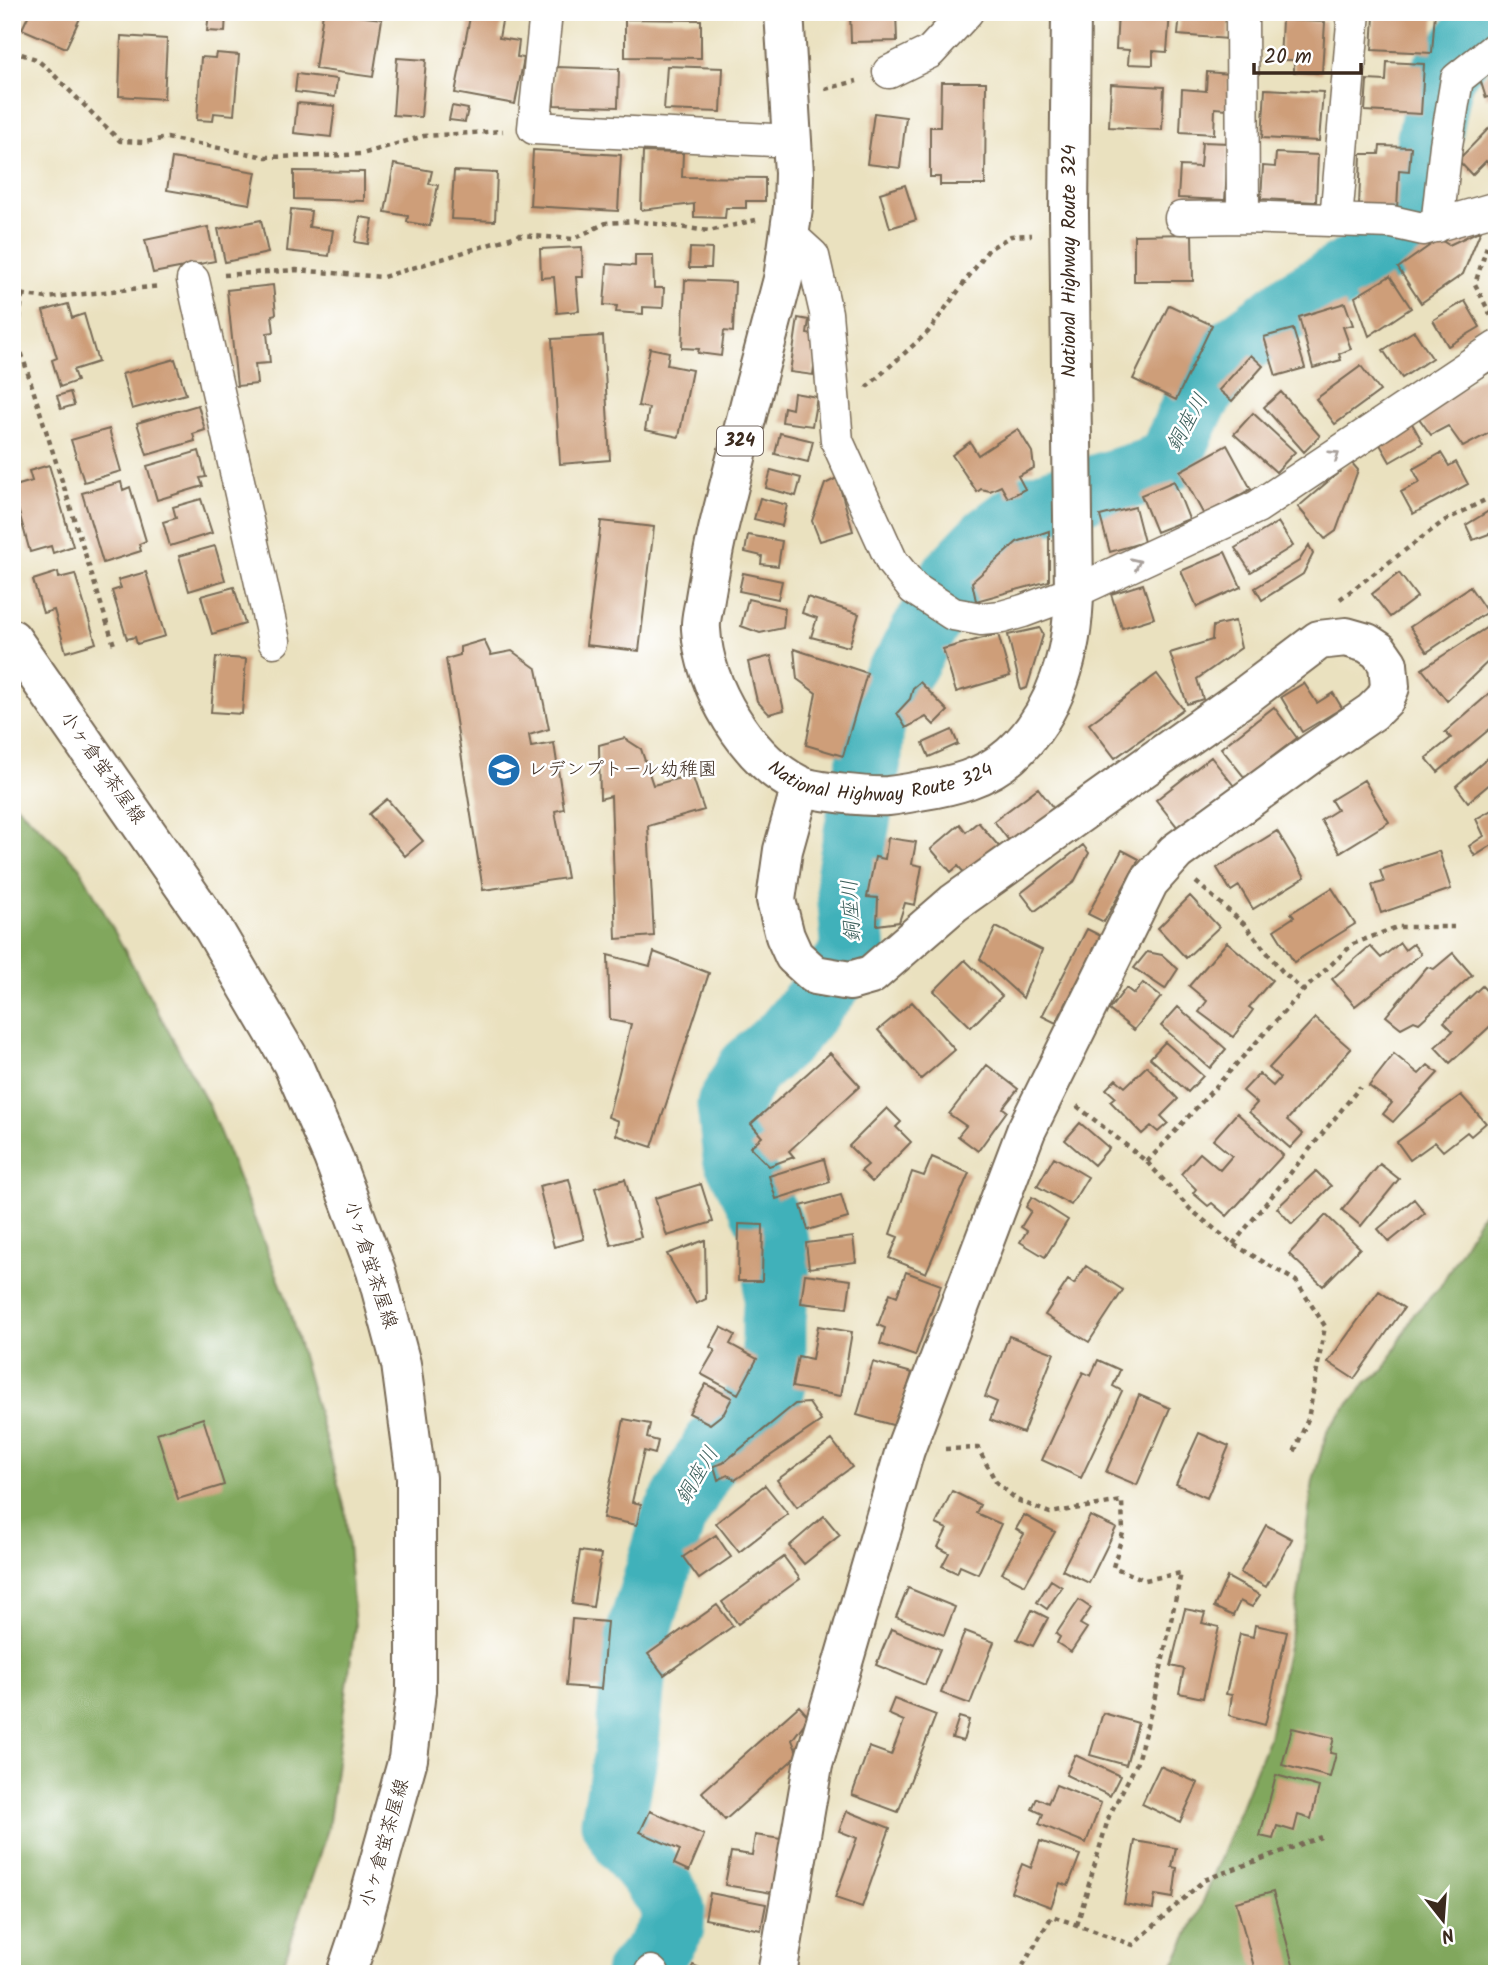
<svg xmlns="http://www.w3.org/2000/svg" width="1509" height="1986" font-family="Kalam,'Klee One',sans-serif">
<rect width="100%" height="100%" fill="#fff"/>
<filter id="ink" filterUnits="userSpaceOnUse"><feTurbulence type="fractalNoise" baseFrequency=".0143" numOctaves="2"/><feDisplacementMap in="SourceGraphic" scale="14" xChannelSelector="R" yChannelSelector="G"/><feConvolveMatrix kernelMatrix="1 2 1 2 8 2 1 2 1" color-interpolation-filters="sRGB"/></filter>
<filter id="wash" filterUnits="userSpaceOnUse"><feTurbulence type="fractalNoise" baseFrequency=".00686" numOctaves="4" result="noise"/><feDisplacementMap in="SourceGraphic" scale="28" xChannelSelector="R" yChannelSelector="G"/><feGaussianBlur stdDeviation="1.57" result="paint"/><feColorMatrix in="noise" values="0 0 0 0 0 0 0 0 0 0 0 0 0 0 0 0 0 1.4 0 .05"/><feComposite in="paint" operator="in"/></filter>
<g filter="url(#wash)">
<rect width="100%" height="100%" fill="#eae1bf"/>
<path fill="#81a75d" stroke="#5e683e" stroke-width="2" d="M12 801 79 866 209 1106 285 1295 345 1509 355 1627 328 1829 285 1959 278 1974H12Z
M1497 1198V1974H1173L1172 1967 1198 1914 1269 1737 1297 1604 1313 1480 1328 1429 1367 1382 1384 1370 1414 1314 1440 1287 1481 1215Z"/>
<g fill="none" stroke-linecap="round" stroke-linejoin="round">
<path stroke="#41b1ba" stroke-width="65" d="M637 1974 656 1953 672 1927 673 1909 665 1892 625 1842 613 1822 626 1752 637 1639 674 1517 714 1446 774 1385V1322L779 1250 771 1225 735 1157 729 1105 749 1069 786 1036 854 953 848 877 870 755 873 709 906 663 953 576 989 538 1030 507 1151 470 1170 458 1193 407 1226 354 1296 302 1386 249 1424 212 1428 144 1442 75 1470 39 1497 20"/>
</g>
<g id="blocks">
<path fill="#ce9e79" d="M30 12H72L81 16 66 48 22 29Z
M209 12H226L225 32 207 31Z
M323 12 382 19 373 77 315 69Z
M471 12 503 16 499 38 519 41 517 57 524 58 515 104 455 93Z
M850 12H896L897 41 851 42Z
M1118 12H1170L1167 52 1153 51V65L1128 64 1129 50 1116 49Z
M1180 12H1230L1228 39 1178 35Z
M1387 12H1435L1432 53 1372 50 1374 16 1387 17Z
M625 19 701 20V58L625 57Z
M1282 20 1325 22 1322 73 1294 72V60H1280Z
M121 36 167 39 164 99 119 96Z
M216 53 239 55 234 115 214 113 213 121 197 120 201 57 215 58Z
M397 58 426 60 421 117 393 115Z
M1387 62 1424 64 1421 114 1365 111 1367 80 1386 81Z
M667 66 723 68 721 112 664 110Z
M1497 66V94L1486 98 1480 79Z
M555 67 619 69 618 107 554 105Z
M1207 72 1229 74 1227 109 1215 108 1214 134 1180 132 1182 89 1206 91Z
M297 74 337 79 335 97 295 92Z
M941 82H986L985 185H940V177H930V127H940Z
M1111 84 1164 87 1162 130 1109 127Z
M1265 89 1323 92 1319 141 1262 138Z
M297 103 335 106 331 137 294 133Z
M452 106 468 109 465 122 449 120Z
M874 113 906 117 900 168 867 164Z
M1497 120V165L1493 169 1486 161 1472 175 1458 160Z
M1202 142 1229 143 1225 200 1178 198 1180 166 1200 167Z
M1380 146 1411 147 1409 171 1399 170 1397 209 1359 206 1361 154H1379Z
M533 150 621 155 618 211 530 206Z
M643 152 683 153 682 177 765 178V201H746V208H726L725 218 694 217V204L641 210Z
M1276 153 1318 155 1316 202 1261 199 1263 166 1275 167Z
M172 158 256 172 250 204 167 190Z
M394 164 432 171 429 184 438 185 430 226 407 222 408 216 385 212Z
M294 171 364 172V201L294 199Z
M454 171 497 173 495 221 451 219Z
M905 185 916 220 890 228 880 193Z
M291 209 311 211 309 227 333 230 329 256 287 251Z
M360 217 373 219 368 244 355 242Z
M261 220 268 253 225 262 218 229Z
M208 227 215 261 153 273 145 240Z
M1481 230 1463 274 1421 303 1398 268 1439 239 1449 245Z
M1192 234 1193 281H1134V235Z
M582 247 583 277H576L579 311 557 313 554 277 541 278 540 249Z
M690 248 712 249 711 268H689Z
M635 255H653L654 288H664L663 308 643 307V314L616 312 617 306 604 305 607 264 635 266Z
M1390 276 1411 308 1369 336 1355 297Z
M685 280 735 282 733 332 724 331 721 356 698 353 699 349 682 348Z
M273 285 276 314 272 315 274 332 267 333 270 363 255 364 257 384 237 386 227 290Z
M1465 301 1480 327 1448 346 1433 320Z
M1345 303 1353 325 1343 327 1351 349 1339 354 1341 360 1313 368 1299 317Z
M68 304 72 318 84 314 98 362 73 370 77 381 60 387 52 360 57 358 43 311Z
M1169 305 1212 325 1176 400 1133 379Z
M798 318 809 320 807 334 818 336 813 375 790 372Z
M1293 329 1305 368 1276 376 1264 337Z
M1414 331 1432 358 1402 378 1383 350Z
M603 336 610 460 560 464 552 339Z
M650 348 669 352 667 365 692 370 679 437 645 430 649 408 638 406Z
M1251 355 1263 366 1232 401 1219 390Z
M175 359 186 394 132 409 122 374Z
M1361 366 1380 391 1335 424 1316 399Z
M1497 368V429L1463 447 1448 426 1431 435 1416 414Z
M70 392 74 405 61 409 57 396Z
M1281 392 1320 436 1304 452 1264 407Z
M794 393 817 397 812 426 782 422 784 407 792 409Z
M198 405 205 430 193 434 195 441 147 455 137 423Z
M1253 413 1295 452 1276 472 1234 434Z
M1410 420 1423 443 1390 462 1377 439Z
M109 429 121 471 84 482 71 440Z
M1018 429 1032 452 1034 468 1018 476 1025 489 1008 498 1001 486 990 491 981 489 977 492 952 455 970 442 978 455Z
M780 433 813 441 808 462 775 454Z
M1227 445 1251 489 1204 515 1180 471Z
M199 451 206 477 200 478 203 486 157 500 147 466Z
M1441 453 1449 466 1456 462 1468 484 1413 514 1401 492 1420 482 1413 469Z
M1351 462 1358 470 1336 531 1325 539 1298 507Z
M49 465 73 546 53 553 51 546 30 552 12 487 32 481 29 471Z
M771 470 801 478 796 496 766 488Z
M837 478 853 531 820 541 812 521 825 484Z
M1174 481 1189 519 1156 532 1141 495Z
M121 482 123 490 130 487 146 541 139 544 141 551 103 563 82 493Z
M760 498 787 505 782 526 754 519Z
M201 499 212 533 170 546 163 522 176 518 173 507Z
M1497 506V531L1473 540 1466 525Z
M1135 507 1144 542 1110 552 1100 516Z
M601 521 654 527 639 651 586 645Z
M1278 522 1293 546 1251 572 1235 548Z
M1049 531V581L976 601 972 582 1017 542Z
M748 535 782 541 778 566 761 564 762 556 745 552Z
M1309 545 1313 554 1303 574 1262 600 1255 588 1299 561Z
M215 546 225 580 189 591 179 556Z
M1225 552 1241 587 1197 607 1181 571Z
M58 572 59 578 75 574 96 643 66 652 54 610 43 613 33 580Z
M146 572 165 636 137 644 135 637 127 639 112 591 121 588 118 580Z
M743 573 782 581 778 599 739 591Z
M1399 573 1417 597 1390 617 1372 594Z
M1143 584 1154 618 1122 628 1111 594Z
M234 587 245 624 212 634 201 596Z
M1470 587 1487 612 1427 652 1410 627Z
M807 597 859 614 849 647 811 637 817 618 802 613Z
M748 599 785 608 783 628 760 633 741 626Z
M1235 621 1241 648 1197 679 1203 699 1187 704 1170 653 1212 640 1213 626Z
M1489 626 1497 645V653L1447 701 1422 669Z
M1040 628 1043 635 1027 688 1021 690 1008 635Z
M998 634 1010 676 956 692 943 649Z
M484 640 491 655 512 651 537 669 549 729 529 735 531 747 554 743 564 809 555 811 567 878 483 890 446 659 460 655V647Z
M794 649 867 673 843 756 806 745 816 693 797 679Z
M771 656 784 710 769 714 757 701 748 662Z
M216 657 246 659 242 714 211 712Z
M1157 674 1183 709 1115 758 1089 724Z
M920 682 948 711 934 725 926 717 906 728 897 713 910 699 913 688Z
M1304 683 1317 703 1333 693 1342 708 1302 732 1281 697Z
M1497 687V723L1438 772 1426 758 1451 738 1445 732Z
M1274 707 1297 738 1245 778 1221 748Z
M952 730 958 744 929 757 923 743Z
M624 738 641 749 653 785 692 775 704 810 648 826 654 936 616 939 611 796 600 799 599 745Z
M1497 750V778L1468 802 1456 786Z
M1211 757 1234 786 1179 829 1156 800Z
M1364 780 1389 822 1340 852 1321 820 1337 810 1331 800Z
M1038 788 1057 813 1013 846 994 821Z
M387 799 423 841 405 856 369 814Z
M1497 807V842L1475 856 1469 846 1484 836 1476 819Z
M978 822 1002 850 969 878 958 866 951 872 931 849 960 824 966 832Z
M1277 831 1305 877 1253 909 1239 886 1231 891 1217 868Z
M888 838 916 842 912 864 922 866 915 905 905 903 899 922 877 925 878 898 867 897 875 857 885 859Z
M1083 845 1089 853 1074 882 1035 911 1021 893Z
M1122 850 1139 859 1104 922 1088 914Z
M1439 851 1451 889 1381 913 1372 885 1384 882 1380 870Z
M1332 888 1355 924 1294 962 1274 930 1294 917 1291 913Z
M1190 896 1219 927 1186 958 1158 928Z
M996 927 1042 950 1023 998 980 959Z
M1087 929 1101 936 1056 1023 1042 1016Z
M1227 942 1272 980 1249 1007 1253 1010 1233 1037 1199 1012 1207 1001 1189 986Z
M1400 943 1405 950 1413 944 1421 954 1355 1006 1332 979 1370 946 1381 958Z
M654 952 709 973 652 1147 616 1135 618 1121 608 1117 631 1024 610 1020 608 955 650 966Z
M1147 952 1162 955 1178 969 1165 989 1134 968Z
M1453 953 1472 975 1419 1023 1414 1021 1401 1028 1386 1016 1427 967 1434 969Z
M965 960 1002 996 971 1027 934 991Z
M1143 983 1161 997 1134 1030 1109 1010 1126 988 1134 994Z
M1482 986 1497 1002V1020L1450 1063 1435 1047 1453 1031 1444 1022Z
M912 1002 955 1050 921 1079 878 1030Z
M1178 1007 1226 1049 1210 1068 1161 1026Z
M1315 1018 1351 1049 1287 1120 1303 1134 1290 1148 1249 1112 1257 1103 1243 1091 1259 1074 1273 1086 1280 1078 1269 1068Z
M1165 1042 1203 1076 1188 1092 1150 1058Z
M830 1053 860 1086 789 1151 794 1157 769 1166 750 1147 762 1137 751 1124Z
M1394 1054 1419 1074 1428 1065 1438 1073 1393 1122 1383 1114 1392 1103 1369 1086Z
M987 1065 1018 1089 1003 1108 1007 1111 978 1151 958 1136 966 1126 949 1114Z
M1147 1066 1178 1099 1161 1116 1168 1123 1158 1132 1151 1126 1142 1134 1110 1101 1115 1097 1106 1089 1116 1079 1125 1087Z
M1461 1095 1486 1123 1471 1136 1467 1132 1443 1151 1435 1142 1410 1160 1397 1142Z
M887 1108 901 1122 896 1127 911 1142 872 1182 861 1171 868 1165 849 1146Z
M1237 1113 1283 1155 1227 1216 1212 1203 1208 1206 1193 1193 1196 1189 1181 1174 1200 1153 1220 1170 1232 1156 1213 1140Z
M1080 1123 1109 1148 1094 1165 1065 1140Z
M932 1157 969 1173 926 1273 889 1258 898 1237 890 1234 912 1172 924 1176Z
M1054 1157 1088 1177 1071 1205 1037 1186Z
M824 1159 830 1182 776 1199 769 1176Z
M1380 1164 1399 1179 1361 1226 1342 1210Z
M1316 1171 1331 1186 1292 1224 1277 1208Z
M569 1179 584 1239 554 1247 539 1186Z
M625 1179 641 1237 611 1245 595 1188Z
M701 1184 713 1222 667 1236 655 1198Z
M841 1195 848 1218 808 1230 801 1206Z
M1032 1197 1068 1220 1045 1257 1020 1242 1027 1231 1021 1227 1031 1211 1026 1207Z
M1414 1199 1425 1213 1389 1242 1378 1229Z
M1326 1215 1360 1248 1323 1286 1289 1254Z
M739 1224 763 1225 762 1281H738Z
M853 1237 856 1262 809 1268 806 1243Z
M705 1240 706 1299 696 1304 667 1254Z
M1086 1266 1123 1290 1089 1342 1045 1315 1068 1280 1074 1284Z
M906 1272 941 1285 915 1356 880 1344 885 1328 878 1325 890 1293 897 1296Z
M805 1274 851 1280 847 1308 801 1303Z
M1379 1291 1404 1308 1354 1379 1328 1362Z
M818 1326 852 1332 841 1396 792 1387 798 1356 812 1359Z
M721 1327 735 1335 730 1344 757 1359 738 1394 701 1374 715 1350 710 1347Z
M1009 1336 1054 1353 1023 1433 990 1420 997 1402 985 1397Z
M1098 1360 1120 1370 1113 1386 1122 1391 1081 1478 1042 1460 1083 1372 1091 1376Z
M873 1362 912 1373 896 1426 857 1415Z
M706 1384 732 1398 724 1413 710 1424 689 1413Z
M1139 1395 1170 1408 1137 1485 1106 1472Z
M809 1403 821 1421 735 1480 728 1475 718 1480 714 1466 723 1463 795 1404Z
M203 1418 224 1485 178 1499 157 1433Z
M624 1419 650 1424 647 1438 658 1441 655 1454 644 1451 632 1502 641 1504 637 1525 603 1518Z
M1199 1433 1229 1446 1207 1498 1176 1484Z
M832 1440 852 1467 797 1507 777 1480Z
M765 1485 788 1514 739 1552 716 1523Z
M952 1491 980 1505 976 1513 1001 1524 978 1574 960 1566 957 1573 942 1566 949 1553 938 1547 947 1529 936 1524Z
M1024 1515 1055 1532 1025 1585 1002 1573 1024 1534 1016 1529Z
M824 1516 840 1535 804 1564 789 1546Z
M1090 1516 1116 1528 1089 1583 1062 1570Z
M1266 1525 1292 1539 1266 1587 1240 1573Z
M716 1535 731 1557 699 1579 683 1557Z
M580 1551 601 1554 593 1607 572 1604Z
M784 1557 800 1579 738 1624 722 1602Z
M1227 1577 1260 1595 1252 1607 1240 1601 1233 1616 1214 1607Z
M1051 1580 1062 1587 1047 1609 1037 1602Z
M908 1588 955 1607 944 1635 896 1617Z
M1079 1600 1091 1608 1080 1624 1087 1628 1071 1652 1057 1643 1060 1637 1056 1634Z
M717 1605 733 1626 664 1675 648 1654Z
M1185 1609 1205 1613 1202 1623 1219 1627 1203 1698 1179 1693 1184 1669 1171 1666Z
M1032 1610 1048 1618 1033 1646 1017 1639Z
M572 1619 607 1622 601 1689 566 1686Z
M1255 1625 1287 1632 1265 1725 1229 1715 1232 1695 1226 1694 1240 1634 1253 1637Z
M891 1629 940 1649 925 1685 876 1665Z
M965 1631 994 1642 970 1704 941 1693Z
M894 1699 936 1715 898 1812 852 1795 869 1747 891 1755 904 1721 888 1714Z
M799 1706 809 1717 792 1740 798 1755 725 1820 702 1792Z
M1103 1713 1138 1723 1126 1765 1090 1755Z
M959 1717 969 1720 963 1741 952 1738Z
M1292 1728 1334 1738 1330 1753 1336 1754 1330 1777 1282 1765Z
M1075 1755 1120 1776 1110 1796 1066 1775Z
M1160 1766 1198 1783 1180 1822 1142 1804Z
M1276 1775 1319 1787 1311 1819 1298 1815 1294 1831 1277 1826 1273 1839 1260 1836Z
M1056 1785 1101 1803 1086 1843 1039 1824 1043 1814 1032 1809 1037 1798 1048 1803Z
M650 1811 704 1835 689 1871 674 1864 680 1850 640 1832Z
M847 1811 890 1828 862 1907 835 1898 857 1838 839 1831Z
M755 1835 781 1839 772 1893 725 1885 731 1852 752 1855Z
M1040 1841 1080 1855 1068 1886 1060 1883 1051 1907 1011 1892 1022 1864 1031 1868Z
M1135 1841 1176 1848 1172 1867 1177 1868 1173 1898 1155 1895 1153 1909 1124 1904Z
M1273 1892 1295 1972 1256 1974 1236 1902Z
M710 1893 766 1904 761 1930 705 1919Z
M693 1965 713 1974H689Z"/>
</g>
</g>
<g filter="url(#ink)">
<use href="#blocks" fill-opacity="0" stroke="#786a56" stroke-width="2"/>
<g fill="none" stroke-linecap="round" stroke-linejoin="round">
<defs>
<path id="street" d="M546 12 534 128 792 141
M1242 12 1243 217
M889 72 930 52 967 12
M1181 218 1243 217 1392 222 1423 229 1497 208
M1336 220 1354 12
M1437 226 1446 145 1457 79 1497 47
M790 235 813 256 826 313 837 441 892 562 913 588 953 614 981 619 1002 617 1023 611 1074 592 1257 507 1497 347
M193 280 274 641
M651 1972 653 1974"/>
<path id="secondary" d="M12 639 213 928 292 1063 333 1157 376 1271 401 1364 416 1478V1691L408 1759 358 1938 346 1974
M777 1974 813 1765 905 1450 1026 1131 1149 882 1176 852 1312 753 1372 712 1385 699 1390 687 1388 664 1379 651 1367 643 1346 637 1319 640 1249 693 954 903 871 975 850 981 815 975 794 956 785 936 776 900 783 850 801 786"/>
<g id="highway">
<path id="s1" d="M784 12 794 173 793 208 783 279C762 356 742 433 723 510 715 539 710 568 705 598 704 608 700 619 701 629 704 687 747 759 799 785 813 792 870 797 888 796 898 795 909 793 919 791 952 786 985 778 1011 755 1057 713 1073 651 1074 592L1069 213 1071 12"/>
</g>
</defs>
<use href="#street" stroke="#786a56" stroke-width="35"/>
<use href="#secondary" stroke="#786a56" stroke-width="42"/>
<use href="#highway" stroke="#786a56" stroke-width="42"/>
<path stroke="#786a56" stroke-width="4.5" stroke-dasharray="5 5" stroke-linecap="butt" d="M12 51 36 59 47 68 120 141 145 142 167 138 266 157 325 156 362 154 424 136 503 131
M825 89 857 81
M1487 246 1475 284 1491 316
M224 275 296 270 383 277 520 235 573 239 606 223 635 221 709 231 756 220
M12 293 46 298 160 286
M22 294 18 342 114 645
M866 385 868 386 928 332 989 249 1011 236 1032 235
M1340 599 1444 521 1497 494
M1196 882 1244 924 1282 971 1303 991
M1077 1106 1147 1162 1190 1209 1233 1244 1296 1281 1325 1326 1308 1419 1293 1455
M1147 1162 1303 991 1353 944 1397 927H1454
M1233 1244 1360 1087
M945 1449 978 1448 996 1482 1017 1500 1050 1513 1122 1501 1123 1533 1113 1567 1145 1580 1181 1573 1154 1701 1136 1765 1109 1816 1077 1925
M1018 1974 1052 1916 1133 1945 1204 1880 1321 1837"/>
<use href="#street" stroke="#fff" stroke-width="32"/>
<use href="#secondary" stroke="#fff" stroke-width="38"/>
<use href="#highway" stroke="#fff" stroke-width="38"/>
</g>
<defs><path id="oneway-chevron" d="M-2-3.5L2.5 0L-2 3.5" fill="none" stroke-width="1.6" stroke-linecap="round" stroke-linejoin="round" transform="scale(1.75)"/></defs>
<g stroke="#a79f9a">
<use href="#oneway-chevron" transform="translate(1335 455) rotate(-34)"/>
<use href="#oneway-chevron" transform="translate(1136 563) rotate(-25)"/>
</g>
</g>
<defs>
<symbol id="school-disc" viewBox="-11 -11 22 22"><circle r="9.5" fill="#1f6fb2" stroke="#fff"/><path d="M0-5L7-2L0 1L-7-2ZM-4 1L0 2.5L4 1V4Q0 6-4 4Z" fill="#fff"/></symbol>
</defs>
<g fill-rule="evenodd">
<use href="#school-disc" x="485" y="751" width="38" height="38"/>
</g>
<g text-anchor="middle" dominant-baseline="central" stroke-width="5" stroke-linejoin="round" paint-order="stroke">
<rect fill="#fff" stroke="#766a62" stroke-width="2" x="717" y="426.5" width="46" height="29" rx="5"/>
<g font-size="18" font-weight="bold" fill="#3b2a1e">
<text x="740" y="441">324</text>
</g>
<g font-size="19" fill="#3b2a1e" stroke="#fff">
<text transform="translate(1070 261) rotate(-90)">National Highway Route 324</text>
<text stroke="none"><textPath href="#s1" startOffset="901">National Highway Route 324</textPath></text>
<text transform="translate(102 768) rotate(55)">小ヶ倉蛍茶屋線</text>
<text transform="translate(370 1265) rotate(72)">小ヶ倉蛍茶屋線</text>
<text transform="translate(385 1843) rotate(-74)">小ヶ倉蛍茶屋線</text>
</g>
<g font-size="19" fill="#3b2a1e" stroke="#fff" text-anchor="start">
<text x="528" y="770">レデンプトール幼稚園</text>
</g>
<g font-size="21" font-style="italic" fill="#3d605c" stroke="#fff">
<text transform="translate(1188 423) rotate(-61)">銅座川</text>
<text transform="translate(852 911) rotate(-93)">銅座川</text>
<text transform="translate(698 1476) rotate(-59)">銅座川</text>
</g>
</g>
<rect width="1509" height="1986" fill="none" stroke="#fff" stroke-width="42"/>
<g transform="translate(1443 1920) rotate(163)" stroke="#ffffff" stroke-width="5" paint-order="stroke">
<path d="M0-5L12 26L0 18L-12 26Z" fill="#3b2a1e"/>
<text y="-10" font-size="19" font-weight="bold" text-anchor="middle" fill="#3b2a1e">N</text>
</g>
<path d="M1254 63v10h107v-10" fill="none" stroke="#3b2a1e" stroke-width="3.5"/>
<text x="1264" y="63" font-size="21" fill="#3b2a1e" stroke="#ffffff" stroke-width="5" paint-order="stroke">20 m</text>
</svg>
